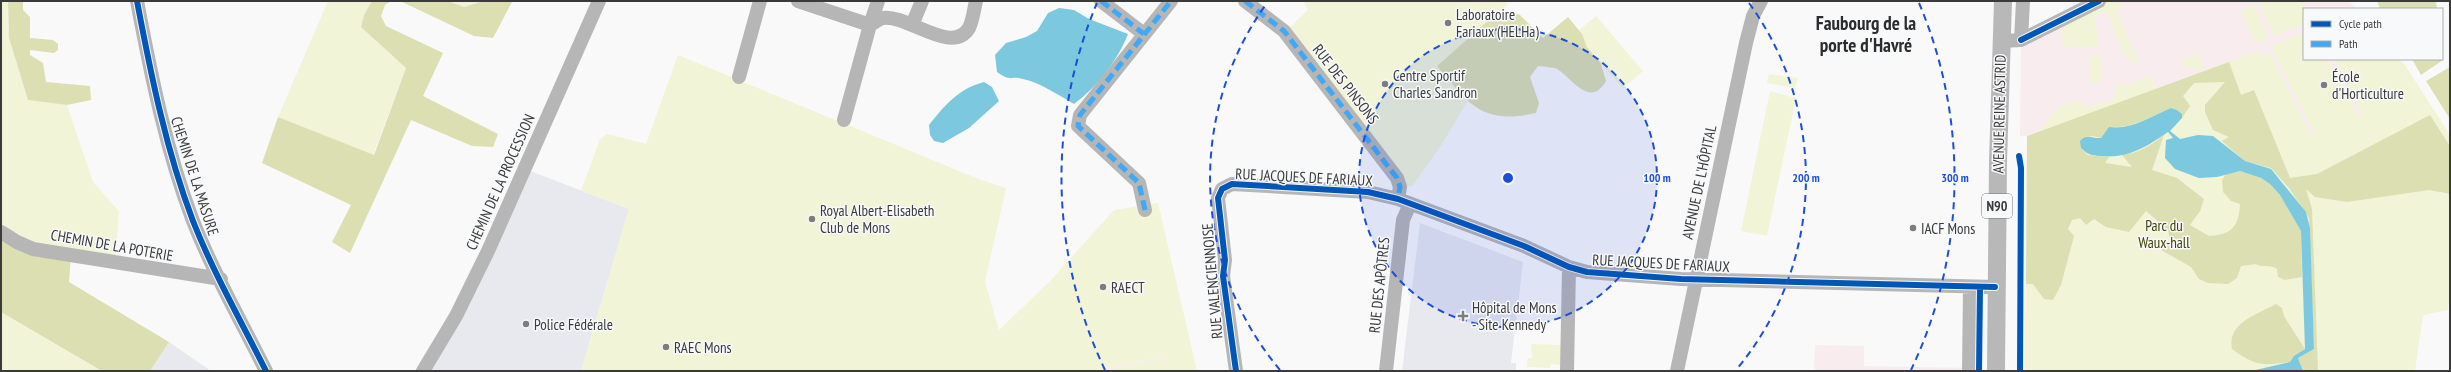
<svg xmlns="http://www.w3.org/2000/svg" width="2451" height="372" font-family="'PT Sans Narrow',sans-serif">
<rect width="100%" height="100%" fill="#f9f9fa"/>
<path fill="#e7e9ef" d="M525 169 629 209 581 371H423Z
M1420 223 1523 262 1511 363H1516V371H1402Z
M169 342 211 371H150Z"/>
<path fill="#f8ecee" d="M2099 1H2349L2356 9H2304V59H2391L2430 115 2317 174 2229 62 2027 136H2020L2021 40Z
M1815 345 1864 346V366L1969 368V371H1814Z
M1164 356 1167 371H1095Z"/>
<path fill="#f1f4d7" d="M1 1H8L9 38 28 100 67 105 93 182 119 211 115 264 71 256 1 232Z
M328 1H372L364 15 361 27 406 68 373 155 278 117Z
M448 1H484L464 7Z
M1303 1H1505L1508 4 1437 66 1467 102 1442 144 1412 186 1400 187 1288 29 1308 10Z
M2111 1H2119L2122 7 2116 10 2140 65 2127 60 2106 11 2095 17 2099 47 2063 48 2061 26Z
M2258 1H2303L2307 9H2304V24L2274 36Z
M2254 5 2268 38 2255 43 2241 11Z
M1596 16 1643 71 1623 88 1590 52 1579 30Z
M2304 33V59H2329L2358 117 2362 116 2335 59H2401L2450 135V146L2430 115 2440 193 2450 194V293L2448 310 2423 315 2415 371H2025L2027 136 2038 132 2061 106 2077 101 2088 107 2113 100 2118 84 2127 85 2150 75 2156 89 2259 50 2261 57 2270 53 2310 134 2315 135 2271 46Z
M2198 53 2204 68 2195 70 2182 65 2180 61Z
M678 55 981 180 1006 188 985 282 999 330 1051 280 1114 210 1158 203 1197 371H1167L1163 356 1095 371H581L629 209 581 191 600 139 607 134 646 144Z
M2099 55 2102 81 2091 83 2089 56Z
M1769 74 1798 78 1795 88 1767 83Z
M1770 91 1796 98 1767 236 1741 231Z
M1 312 102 371H1Z
M1531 344 1562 345V365L1551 364 1550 368 1527 367 1528 358H1532Z
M1163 358 1165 371H1102Z"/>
<path fill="#dbdfb1" d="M8 1H23V10L30 17V38L53 40 58 44V50L54 53 30 50V55L43 63 46 82 90 86 91 100 67 105 28 100 9 38Z
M372 1H391L385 5 381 16 386 26 443 53 423 96 498 134 493 147 472 146 411 120 350 253 332 242 351 205 262 163 278 117 374 155 406 68 361 27 364 15Z
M400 1H448L464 7 484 1 512 2 493 38 474 36Z
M2377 1H2436L2437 9H2380Z
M1519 14 1543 38 1568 17 1582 34 1587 47 1601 64 1606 81C1590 109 1572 78 1557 69 1553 67 1544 67 1538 66L1530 77 1539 103 1536 113C1481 125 1469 104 1437 66L1490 19Z
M2442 50 2443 60 2421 75 2412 59H2442Z
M2229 62 2241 95 2254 90 2290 178 2317 174 2430 115 2450 146V194L2429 190 2347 202 2315 197 2306 189 2312 209 2318 371H2303L2298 358 2314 349 2309 218 2289 188 2271 168 2245 161 2222 141 2229 137 2213 130 2205 112V105L2225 82 2194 83 2183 96 2190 106 2182 118V114L2177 110 2171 108C2149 117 2132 129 2109 127L2101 138 2093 136 2085 137 2081 148 2088 155 2109 157 2105 163 2132 167 2121 154C2137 155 2152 145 2164 135L2152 170 2177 178 2204 199 2200 211 2190 225 2209 236C2232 235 2239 226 2240 204L2231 201 2223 192 2222 180 2226 174 2240 171 2261 178 2270 184 2280 195 2301 231 2302 277 2285 280 2278 277 2277 269C2270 264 2262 268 2256 264L2241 266 2237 278 2228 284 2208 283 2199 279 2191 267 2161 250 2170 241 2168 230 2146 211 2129 232 2106 227 2094 219 2086 225 2080 218 2072 220 2068 229 2074 236 2061 285 2053 300 2044 299 2033 284H2026L2027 136Z
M2450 67V119L2426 81Z
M1 232 71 256 69 282 169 342 150 371H102L1 312Z
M2276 304 2282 308 2284 316 2305 349 2294 356 2290 362C2263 366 2255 366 2232 349 2227 323 2256 315 2276 304Z"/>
<path fill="#7cc8de" d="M1059 8 1074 10 1089 19 1128 34C1118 60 1096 88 1074 104 1058 95 1041 83 1023 79 1009 75 1013 83 997 72L995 55 1006 43 1026 37 1037 31 1048 13Z
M984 82 992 87 999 101 969 128 943 143 934 141 930 135 929 125C945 105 958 89 984 82Z
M2171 108 2177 110 2182 114V118L2170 131 2180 139 2198 135 2213 136 2245 161 2271 169 2306 212 2310 228 2314 349 2298 358 2303 371H2251L2290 362 2294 356 2305 349 2301 231 2280 195 2270 184 2261 178 2240 171 2217 177 2199 178 2175 169 2165 158 2166 140 2173 138 2168 132C2146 147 2128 159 2100 156 2091 155 2088 155 2081 148L2080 141C2087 133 2093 139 2101 138L2109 127C2132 130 2149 117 2171 108Z"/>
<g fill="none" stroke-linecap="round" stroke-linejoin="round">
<path stroke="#b7b6b6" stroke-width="14" d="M137 1C151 75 166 150 193 221 213 272 241 321 266 371
M798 1 870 25 878 1
M1101 1 1144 34
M1245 1 1284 31 1397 178 1400 187 1398 199
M912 25 922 1
M2021 40 2023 1
M2001 41 2021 40 2099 1
M739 77 760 1
M844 120 870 25C874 23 879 19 883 18 907 14 952 56 969 28 973 20 974 9 976 1
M1145 210 1139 183 1078 126 1080 115 1171 1
M1 232 17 242 33 249 221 279
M423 371 456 316 488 251 599 1
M1236 371 1223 276 1225 260 1218 198 1222 189 1232 184 1368 192 1398 199 1524 246 1569 267 1587 272 1681 279 1995 287
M1386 371 1403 220 1410 204
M1567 371 1569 267
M1677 371 1746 43 1753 16 1761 1
M1969 371 1970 287"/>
<path stroke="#b9b8b9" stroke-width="18" d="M1996 371 1998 162 2003 1"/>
<path stroke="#3fa9f5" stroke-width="5" stroke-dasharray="10 5" stroke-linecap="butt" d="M1101 1 1144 34
M1245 1 1284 31 1397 178 1400 187 1398 199
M1145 210 1139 183 1078 126 1080 115 1171 1"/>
<defs>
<path id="cycleway" d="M137 1C151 75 166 150 193 221 213 272 241 321 266 371
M2021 40 2099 1
M2019 156 2021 168 2020 371
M1236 371 1223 276 1225 260 1218 198 1222 189 1232 184 1368 192 1398 199 1524 246 1569 267 1587 272 1681 279 1995 287
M1979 371 1980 287"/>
</defs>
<use href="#cycleway" stroke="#f8f9fb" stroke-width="8"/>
<use href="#cycleway" stroke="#0057b8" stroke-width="6"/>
</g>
<circle cx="1508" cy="178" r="149" fill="#1d4ed8" fill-opacity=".12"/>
<g fill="none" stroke="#1d4ed8" stroke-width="2" stroke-dasharray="7 5">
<circle cx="1508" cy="178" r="149"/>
<path d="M1280 370A298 298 0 0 1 1267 3M1749 3A298 298 0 0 1 1736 370"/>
<path d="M1105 370A447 447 0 0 1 1097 3M1919 3A447 447 0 0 1 1911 370"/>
</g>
<g fill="#7d7d7e" stroke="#f8f9fb" stroke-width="1.5">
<circle cx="1448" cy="23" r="4"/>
<circle cx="1385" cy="84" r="4"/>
<circle cx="2324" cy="85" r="4"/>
<circle cx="812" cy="219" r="4"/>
<circle cx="1913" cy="228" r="4"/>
<circle cx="1103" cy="287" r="4"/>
<path d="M1461 310h4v4h4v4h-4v4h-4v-4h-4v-4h4z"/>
<circle cx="526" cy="324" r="4"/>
<circle cx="666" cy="347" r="4"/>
</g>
<g text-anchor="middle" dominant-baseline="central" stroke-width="3" stroke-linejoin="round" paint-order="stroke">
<rect fill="#f8f9fb" stroke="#737375" stroke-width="1" x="1982" y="194" width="30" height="24" rx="3"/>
<g font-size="14" font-weight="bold" fill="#3a3a3b">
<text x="1997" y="206">N90</text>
</g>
<g font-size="15" fill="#3a3a3b" stroke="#f8f9fb" text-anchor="start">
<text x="1456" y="14">Laboratoire<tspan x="1456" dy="17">Fariaux (HELHa)</tspan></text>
<text x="1393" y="75">Centre Sportif<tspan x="1393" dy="17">Charles Sandron</tspan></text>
<text x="2332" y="76">École<tspan x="2332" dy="17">d'Horticulture</tspan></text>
<text x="820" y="210">Royal Albert-Elisabeth<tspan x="820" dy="17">Club de Mons</tspan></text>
<text x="1921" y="228">IACF Mons</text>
<text x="1111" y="287">RAECT</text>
<text x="1472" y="307">Hôpital de Mons<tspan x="1472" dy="17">- Site Kennedy</tspan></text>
<text x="534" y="324">Police Fédérale</text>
<text x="674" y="347">RAEC Mons</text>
</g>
<g font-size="15" fill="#3a3a3b" stroke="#f8f9fb">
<text transform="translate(1346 84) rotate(52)">RUE DES PINSONS</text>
<text transform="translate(1999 114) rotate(-89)">AVENUE REINE ASTRID</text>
<text transform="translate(195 176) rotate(72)">CHEMIN DE LA MASURE</text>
<text transform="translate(1304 177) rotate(3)">RUE JACQUES DE FARIAUX</text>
<text transform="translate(500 182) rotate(-66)">CHEMIN DE LA PROCESSION</text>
<text transform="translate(1699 182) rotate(-78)">AVENUE DE L'HÔPITAL</text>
<text transform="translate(112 245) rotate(10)">CHEMIN DE LA POTERIE</text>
<text transform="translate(1661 263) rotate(3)">RUE JACQUES DE FARIAUX</text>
<text transform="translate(1212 281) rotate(-95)">RUE VALENCIENNOISE</text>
<text transform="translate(1379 285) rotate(-84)">RUE DES APÔTRES</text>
</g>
<g font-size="15" fill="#414300" stroke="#f8f9fb">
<text x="2164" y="225">Parc du<tspan x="2164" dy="17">Waux-hall</tspan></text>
</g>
<g font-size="19" font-weight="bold" fill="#2b2c2e" stroke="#f8f9fb">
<text x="1866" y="23">Faubourg de la<tspan x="1866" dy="22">porte d'Havré</tspan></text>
</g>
</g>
<circle cx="1508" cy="178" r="6" fill="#1d4ed8" stroke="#f8f9fb" stroke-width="2"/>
<g font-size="12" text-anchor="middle" font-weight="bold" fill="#1d4ed8" stroke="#f8f9fb" stroke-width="3" stroke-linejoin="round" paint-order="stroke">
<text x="1657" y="182">100 m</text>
<text x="1806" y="182">200 m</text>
<text x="1955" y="182">300 m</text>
</g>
<rect width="2451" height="372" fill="none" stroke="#3a3a3b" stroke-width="4"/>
<rect x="2303" y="8" width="140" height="52" fill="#f8f9fb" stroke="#acadae"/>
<rect x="2311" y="21" width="20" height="6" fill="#0057b8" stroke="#acadae"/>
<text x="2339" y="28" font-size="12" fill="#3a3a3b">Cycle path</text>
<rect x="2311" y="41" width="20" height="6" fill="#3fa9f5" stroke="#acadae"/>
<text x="2339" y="48" font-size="12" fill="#3a3a3b">Path</text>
</svg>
